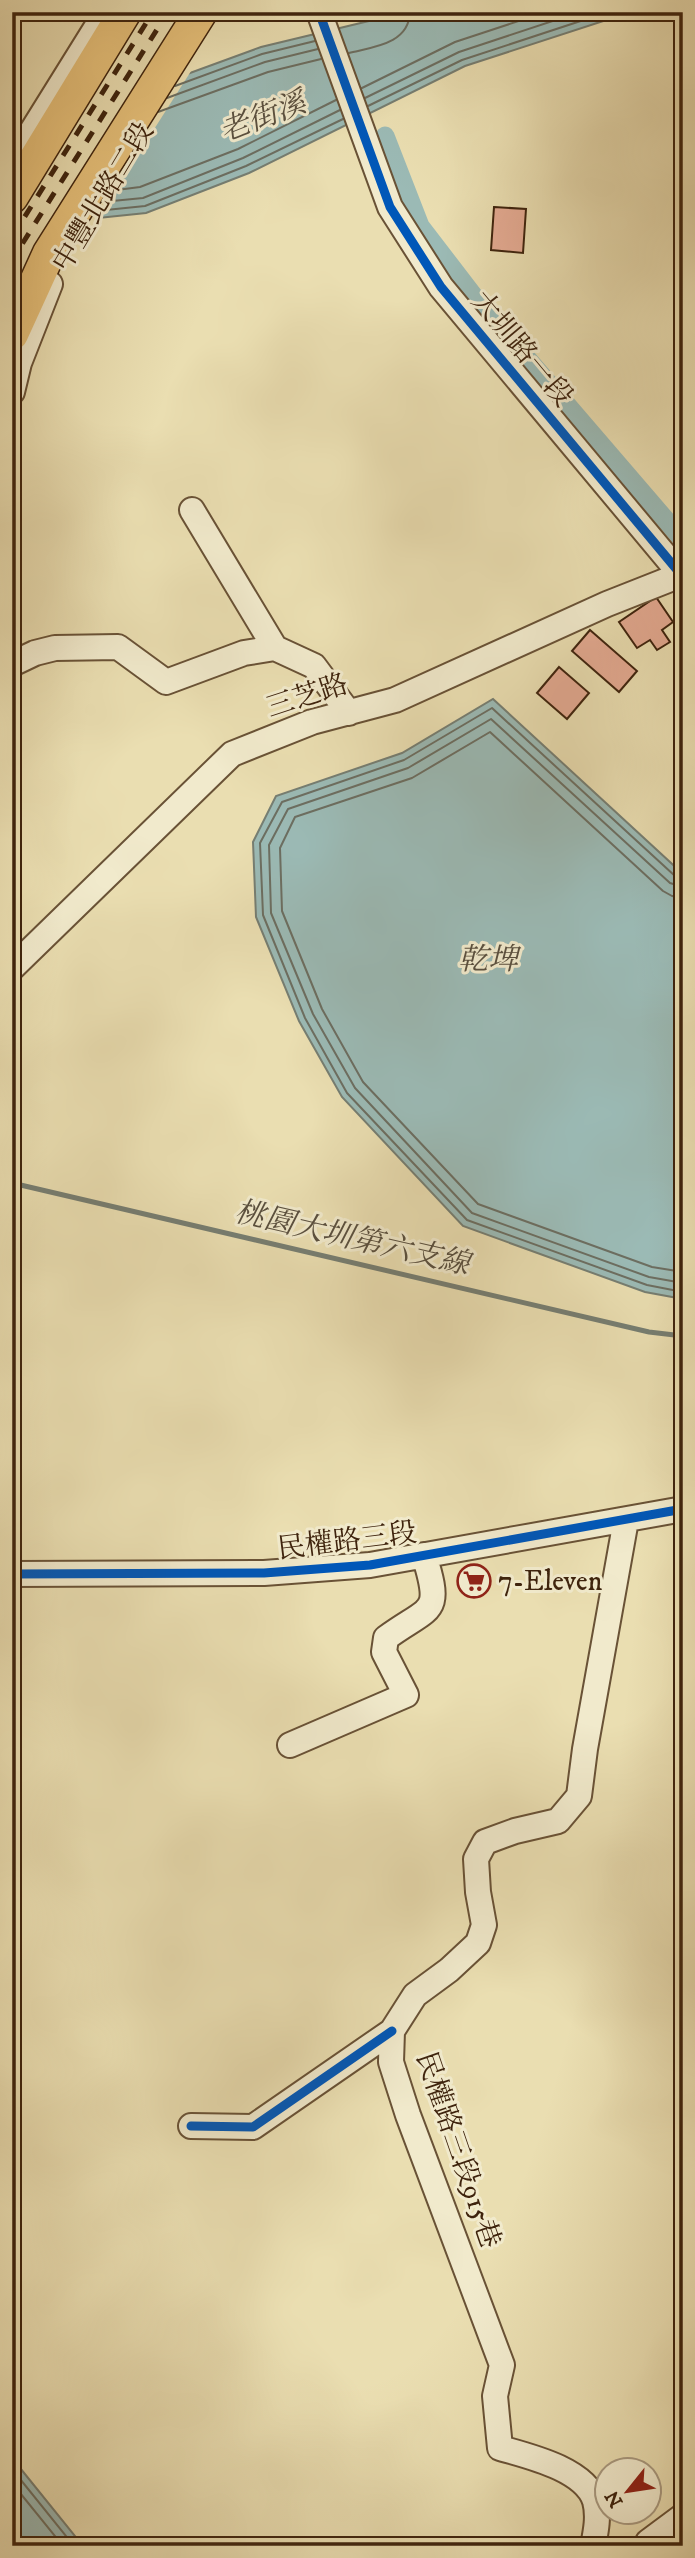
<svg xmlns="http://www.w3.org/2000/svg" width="695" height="2558" font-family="'IM FELL DW Pica','Noto Serif TC',serif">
<rect width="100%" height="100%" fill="#eadeb1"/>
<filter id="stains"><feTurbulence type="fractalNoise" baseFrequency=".00286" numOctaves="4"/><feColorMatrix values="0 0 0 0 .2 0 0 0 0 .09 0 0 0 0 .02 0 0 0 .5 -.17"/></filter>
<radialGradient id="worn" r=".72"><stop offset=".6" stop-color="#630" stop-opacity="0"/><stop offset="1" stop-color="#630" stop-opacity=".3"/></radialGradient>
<path fill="#9bbab5" stroke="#767e72" stroke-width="2" d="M392 12H631L465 66 249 173 146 213 12 227V138L261 47 373 20Z
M493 699 683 874V1299L645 1292 463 1226 342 1097 299 1021 256 917 253 842 276 796 402 753Z
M12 2458 83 2546H12Z"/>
<path fill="#eadeb1" d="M193 68 95 222 12 231V148L23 130Z"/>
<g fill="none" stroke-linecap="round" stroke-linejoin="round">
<path stroke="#6c6e61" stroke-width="2" d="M349 53C373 47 409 44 410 12
M175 86 262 54 315 41
M362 88 455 42 546 12
M167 98 265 62 318 49
M365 98 459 52 580 12
M368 106 462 60 608 12
M158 112 268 72 321 59
M109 191 140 187 238 149 336 100
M102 202 143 198 243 158 340 110
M96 211 145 206 246 166 343 119
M683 878 675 876 492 708 404 760 282 802 260 843 263 915 305 1018 347 1093 467 1220 647 1285 683 1292
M683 887 670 883 491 719 408 768 288 809 269 845 271 913 313 1014 355 1088 472 1213 649 1277 683 1283
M683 898 672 896 663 891 490 732 412 778 295 817 280 848 282 911 322 1009 363 1082 478 1204 652 1267 683 1272
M12 2469 74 2546
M12 2483 63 2546"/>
<path stroke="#767e72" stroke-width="5" d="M12 1183 649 1332 683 1336"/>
<path stroke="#9bbab5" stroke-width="19" d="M385 136 420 226 476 299 683 540"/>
</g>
<path fill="#e4aa92" stroke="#3e230d" stroke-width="2" d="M494 207 526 209 523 253 491 250Z
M656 597 673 622 662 630 670 642 657 650 650 640 637 648 619 622Z
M590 630 637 671 619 692 572 651Z
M559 667 589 693 567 719 537 693Z"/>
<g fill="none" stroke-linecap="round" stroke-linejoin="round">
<defs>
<path id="minor" d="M319 12 390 207 441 287 683 577
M12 163 106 12
M12 392 19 363 50 284
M192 510 275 648
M12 664 35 653 55 648 118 647 166 682 244 653 275 648 314 666 349 713
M12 968 232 754 312 722 395 700 607 604 683 574
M12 1574 264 1573 370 1565 683 1509
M290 1745 406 1695 384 1652 386 1638C431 1605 443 1616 424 1555
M191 2126 253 2127 392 2031
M593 2546C596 2531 599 2516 595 2501 585 2469 528 2456 500 2448L495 2396 502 2365 408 2115 391 2062 392 2031 415 1995 449 1970 478 1943 484 1925 478 1892 476 1859 485 1842 515 1831 558 1821 579 1796 585 1749 626 1520
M647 2546 648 2542 683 2516"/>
<path id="major" d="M12 197 125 12
M12 334 49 253 201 12"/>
</defs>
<use href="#minor" stroke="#695236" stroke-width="28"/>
<use href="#major" stroke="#3e230d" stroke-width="35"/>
<use href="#minor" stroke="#f1eacc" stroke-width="24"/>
<use href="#major" stroke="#e5bf78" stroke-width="32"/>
<path stroke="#3e230d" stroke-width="5" stroke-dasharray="12 12" stroke-linecap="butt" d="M12 237 153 12
M12 265 19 249 168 12"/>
<defs>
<path id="cycleway" d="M319 12 390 207 441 287 683 577
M12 1574 264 1573 370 1565 683 1509
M191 2126 253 2127 392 2031"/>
</defs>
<use href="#cycleway" stroke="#f1eacc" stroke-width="13"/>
<use href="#cycleway" stroke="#0057b8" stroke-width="9"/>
</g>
<defs>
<symbol id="supermarket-ring" viewBox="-11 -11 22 22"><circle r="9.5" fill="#f1eacc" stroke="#8f2418" stroke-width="1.5"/><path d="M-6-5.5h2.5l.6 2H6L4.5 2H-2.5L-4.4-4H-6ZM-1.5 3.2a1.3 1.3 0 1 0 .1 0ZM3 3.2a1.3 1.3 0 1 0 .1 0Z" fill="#8f2418"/></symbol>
</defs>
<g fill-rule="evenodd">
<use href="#supermarket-ring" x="455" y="1562" width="38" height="38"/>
</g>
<g text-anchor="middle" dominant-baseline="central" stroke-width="6" stroke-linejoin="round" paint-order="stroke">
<g font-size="28" fill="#3e230d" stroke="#f1eacc">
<text transform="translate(103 197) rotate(-59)">中豐北路二段</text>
<text transform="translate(522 349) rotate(50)">大圳路一段</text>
<text transform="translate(307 696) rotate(-18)">三芝路</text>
<text transform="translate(347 1541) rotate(-7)">民權路三段</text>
<text transform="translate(458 2150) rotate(71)">民權路三段915巷</text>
</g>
<g font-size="28" fill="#3e230d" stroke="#f1eacc" text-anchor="start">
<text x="498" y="1581">7-Eleven</text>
</g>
<g font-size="30" font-style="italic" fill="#5a503f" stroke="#f1eacc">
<text transform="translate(263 118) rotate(-21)">老街溪</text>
<text x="488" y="960">乾埤</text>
<text transform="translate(352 1239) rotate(13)">桃園大圳第六支線</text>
</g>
</g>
<rect width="695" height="2558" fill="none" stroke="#eadeb1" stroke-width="42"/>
<rect x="14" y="14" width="667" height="2530" fill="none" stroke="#3e230d" stroke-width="3.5"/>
<rect x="21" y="21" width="653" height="2516" fill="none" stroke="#3e230d" stroke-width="2"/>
<g transform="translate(628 2491) rotate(240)"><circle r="33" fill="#f1eacc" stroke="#a99a80" stroke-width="2"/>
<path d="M0-5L12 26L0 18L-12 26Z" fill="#8f2418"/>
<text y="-10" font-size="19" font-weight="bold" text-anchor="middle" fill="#3e230d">N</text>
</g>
<rect width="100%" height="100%" filter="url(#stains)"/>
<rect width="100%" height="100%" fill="url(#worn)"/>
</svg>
